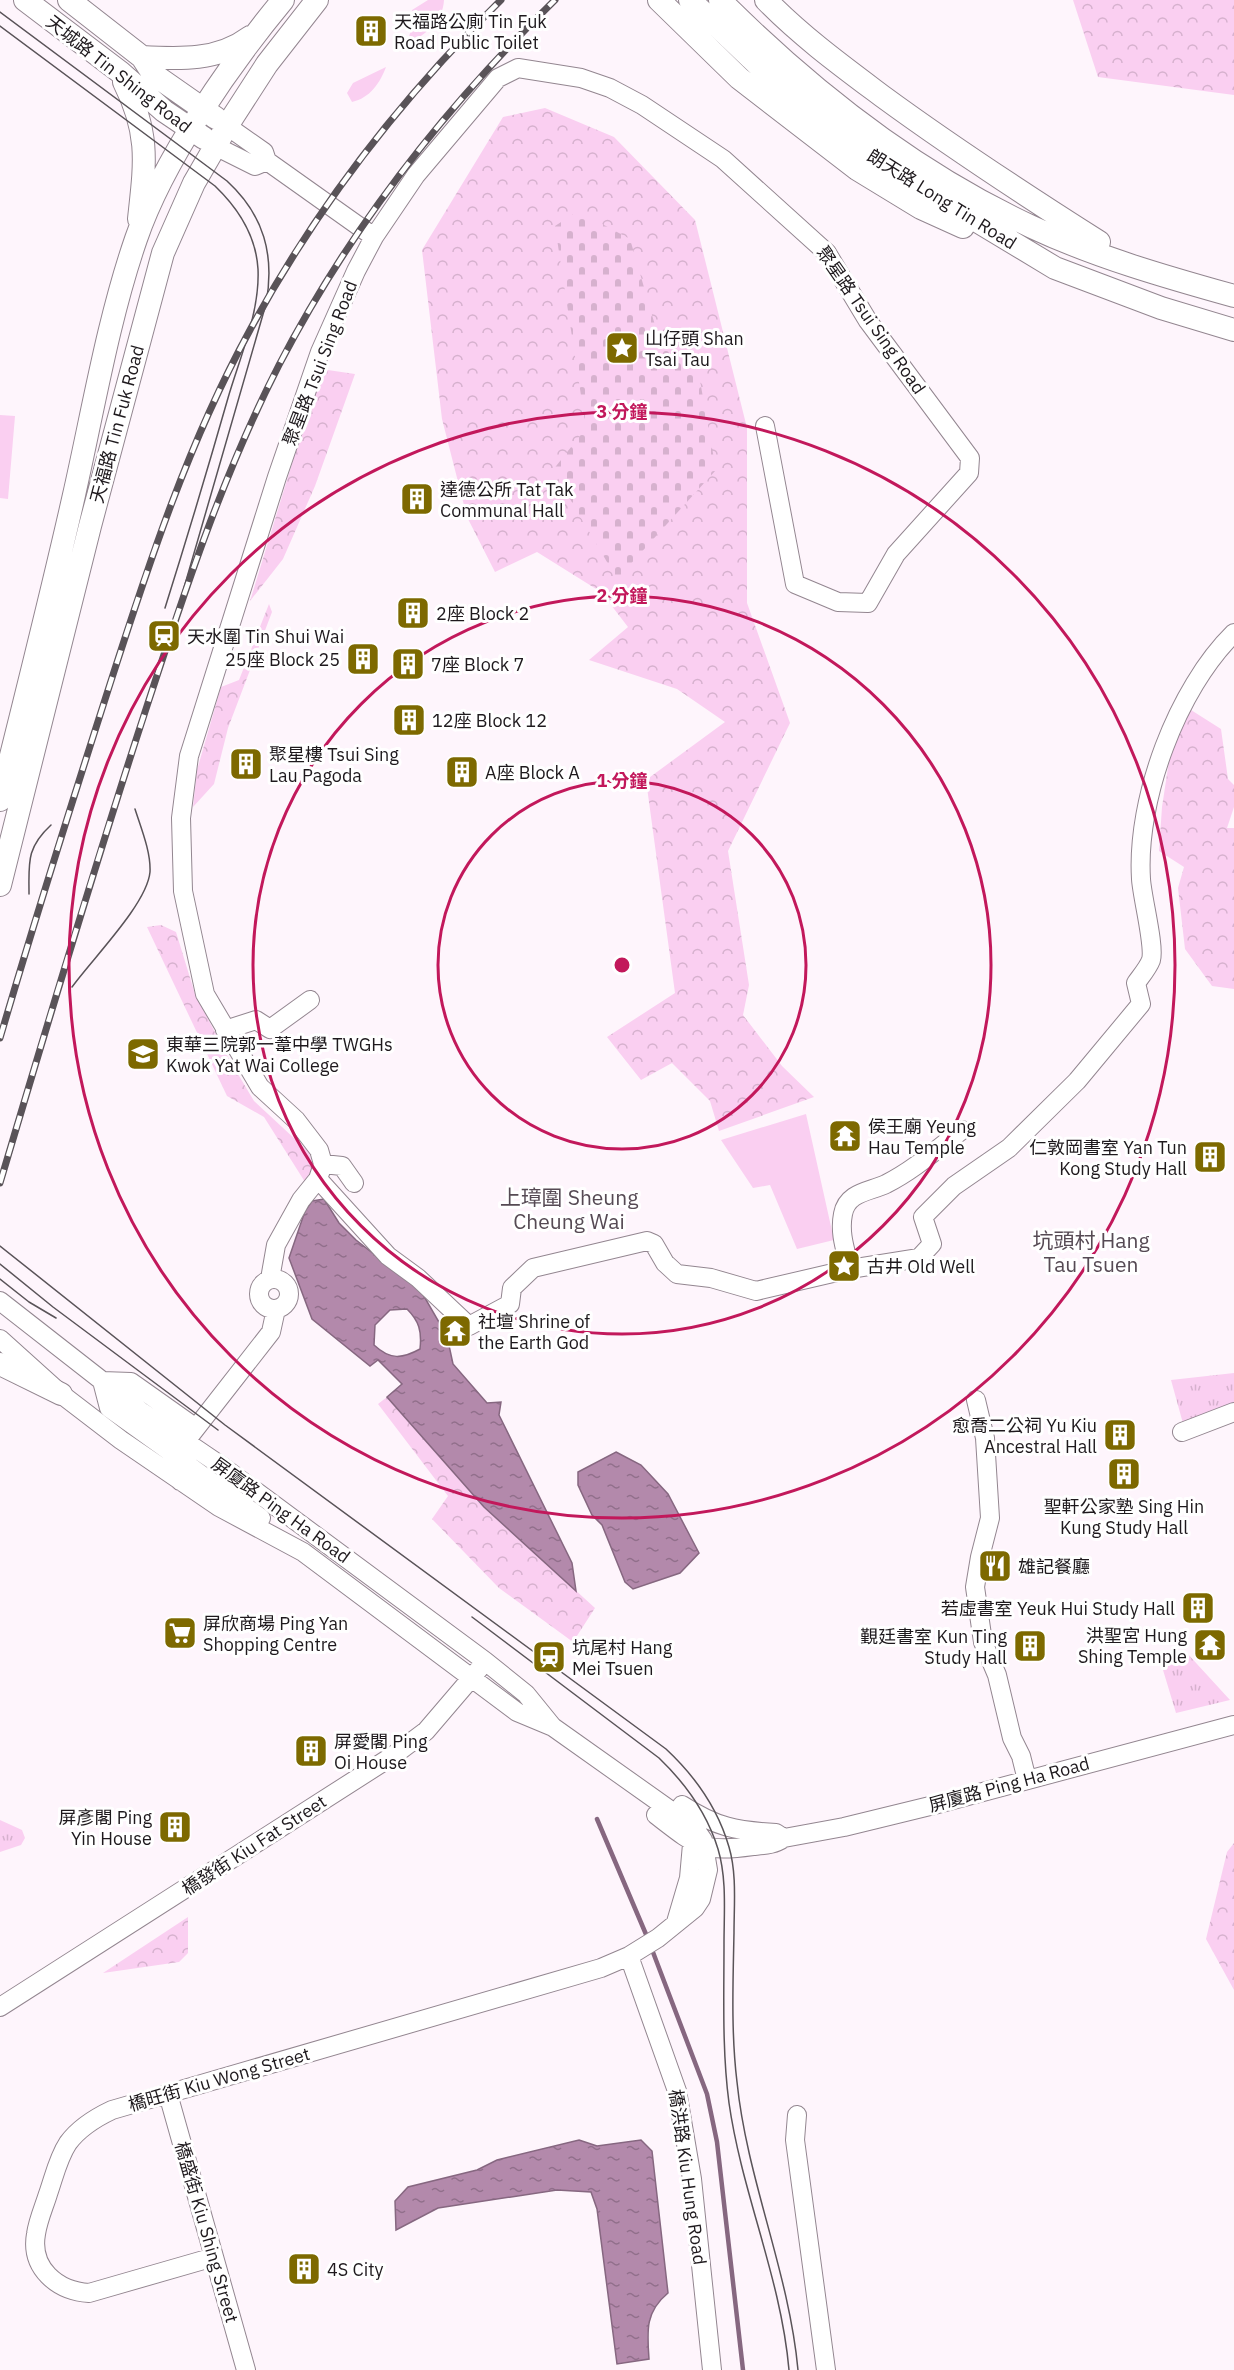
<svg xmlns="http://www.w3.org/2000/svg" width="1234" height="2370" font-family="'IBM Plex Sans','Noto Sans TC',sans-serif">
<defs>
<pattern id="forest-crowns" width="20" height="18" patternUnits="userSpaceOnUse" patternTransform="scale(1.5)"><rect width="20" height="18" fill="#facff1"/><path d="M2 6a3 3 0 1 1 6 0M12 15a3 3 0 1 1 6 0" fill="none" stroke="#d6b1ce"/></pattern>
<pattern id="cemetery-stones" width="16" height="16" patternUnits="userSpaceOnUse" patternTransform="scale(1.5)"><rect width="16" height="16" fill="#facff1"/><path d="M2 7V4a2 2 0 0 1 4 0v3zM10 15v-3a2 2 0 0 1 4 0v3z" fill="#d6b1ce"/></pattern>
<pattern id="park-tufts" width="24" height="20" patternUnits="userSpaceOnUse" patternTransform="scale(1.5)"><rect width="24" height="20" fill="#facff1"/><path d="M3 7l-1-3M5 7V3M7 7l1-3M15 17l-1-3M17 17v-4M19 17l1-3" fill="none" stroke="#d6b1ce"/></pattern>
<pattern id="water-ripples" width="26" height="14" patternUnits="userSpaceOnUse" patternTransform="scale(1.5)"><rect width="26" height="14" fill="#b389ab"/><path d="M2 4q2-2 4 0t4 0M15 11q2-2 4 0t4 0" fill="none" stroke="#916f8b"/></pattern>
</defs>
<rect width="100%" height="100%" fill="#fef5fc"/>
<path fill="#facff1" d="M428 0H444C443 22 425 35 407 44L412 26V10Z
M386 67C380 83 370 98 352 102L347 93 353 83Z
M0 415 15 416 8 499 0 498Z
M806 1114 834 1240 797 1249 770 1185 753 1188 721 1140Z"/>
<path fill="url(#forest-crowns)" d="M1073 0H1234V95L1098 77Z
M545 108 614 137 695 220 747 428V603L790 723 728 851 749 985 743 1015 782 1066 814 1097 719 1131 710 1101 672 1063 641 1080 607 1037 675 993 646 780 725 722 677 689 589 660 628 627 601 592 537 552 495 572 467 517 442 419 422 250 503 117Z
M321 369 355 374 315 486 283 559 250 601Z
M269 604 272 612 228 728 214 784 193 807 197 770 221 687 239 680Z
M1191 710 1221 729 1228 779 1234 785V807L1227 828H1234V989L1212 986 1185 949 1178 888 1184 867 1159 851 1162 807 1171 748Z
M161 925 176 932 195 994 229 1059 254 1101 309 1152 313 1167 305 1182 264 1117 227 1096 147 927Z
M387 1397 484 1507 595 1608 573 1642 499 1588 432 1519 448 1496 378 1404Z
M1234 1843V1990L1206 1939 1227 1852Z
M188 1917V1953L179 1962 103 1973Z"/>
<path fill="url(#cemetery-stones)" d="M578 211 630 239 661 346 697 364 716 470 617 579 553 470 586 428 555 226Z"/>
<path fill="url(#park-tufts)" d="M1234 1373V1407L1184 1427 1171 1380Z
M1186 1652 1230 1700 1176 1713 1163 1670Z
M0 1820 22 1830 25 1838 21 1845 0 1852Z"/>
<path fill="url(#water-ripples)" stroke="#866780" stroke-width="1.5" fill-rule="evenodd" d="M324 1199 339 1223 356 1240 421 1291 447 1336 453 1364 487 1403 501 1402 499 1415 572 1563 576 1591 484 1507 387 1397 402 1384 378 1360 370 1366 312 1319 289 1258 305 1211 312 1201ZM407 1309C419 1321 422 1331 420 1349 402 1359 390 1360 374 1345L375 1325 390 1310Z
M616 1452 641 1465 668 1494 699 1553 680 1573 633 1589 625 1582 602 1525 592 1515 578 1485V1472Z
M579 2140 597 2146 641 2140 652 2151 668 2293C645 2312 647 2331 649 2359L617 2364 597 2209 591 2192 557 2190 438 2208 396 2230 395 2201 408 2187 477 2170 497 2160Z"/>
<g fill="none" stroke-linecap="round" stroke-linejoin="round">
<path stroke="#866780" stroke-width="4.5" d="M597 1819 648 1939
M651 1947 707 2094 717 2142 743 2370"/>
<defs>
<path id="minor" d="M227 126 264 152 267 161 374 237
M215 146 255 166 267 161
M225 1030 256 1020 270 1029 310 1000
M323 1164 342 1166 354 1183
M318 1179 388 1256 418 1278 469 1326 510 1304 512 1288 533 1268 647 1241 654 1244 665 1263 677 1274 711 1278 756 1291 850 1269 919 1258 932 1244 923 1217 954 1186 1009 1148 1077 1081 1141 1004 1136 983C1141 976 1148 968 1151 960 1155 946 1142 897 1141 879 1136 799 1177 689 1234 633
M850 1269C846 1251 839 1234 843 1214 847 1192 869 1192 886 1184 914 1170 937 1149 962 1130
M270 1279 276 1245 301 1200 318 1179 323 1164 319 1150 296 1120 260 1087 205 994 183 891 181 818 189 756 277 477 320 352 356 271 374 237 416 175 498 78 518 68 581 78 610 88 642 105 723 159 827 253 868 321 970 458 969 473 896 554 868 603 838 602 795 584 765 426
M259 1294a15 15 0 1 1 30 0a15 15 0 1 1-30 0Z
M0 1301 142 1412 223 1467 485 1661 526 1694 552 1726
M0 1339 61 1394 121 1440 219 1507 303 1552 517 1712 553 1727 694 1827 703 1840 708 1870 701 1899 695 1908 658 1938 629 1956 601 1968 112 2110C95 2118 79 2128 68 2143 58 2158 54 2177 48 2194 44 2207 38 2220 36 2234 30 2268 57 2291 89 2293L214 2257
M976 1400 985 1438 990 1518 980 1557 975 1587 983 1642 997 1675 1012 1738 1021 1756 1027 1780
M1182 1432 1234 1412
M189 1437 271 1332 276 1309
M185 1449 188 1465 261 1518
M180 1481 181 1472 176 1456 109 1408 102 1381 131 1382 196 1428
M682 1805C716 1827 736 1831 776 1833L782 1837
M656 1815C696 1846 702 1853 753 1846 764 1845 774 1845 784 1838L844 1827 934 1805 1234 1725
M676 1922 689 1878 693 1833
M629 1956 677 2091 692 2179 712 2370
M0 2007 394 1755 426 1731 479 1669
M168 2094 246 2370
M797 2115 795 2140 826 2370"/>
<path id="major" d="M25 0 120 72 164 111 204 138
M69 0 142 57 153 74 216 118
M659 0 739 78 857 169 921 208 963 227
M690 0 774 80 850 141 894 171 1055 268 1161 308 1234 330
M720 0C810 90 916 173 1032 227 1096 257 1166 277 1234 296
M766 0C801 36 842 66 882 96 953 148 1025 195 1099 242
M142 57C180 59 218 61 250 37
M124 82C150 134 145 163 139 219
M0 800C25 699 51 597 74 495 93 411 108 320 136 239 163 160 230 64 283 0
M0 885 90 526 163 253 194 183 227 126 267 64 317 0
M0 1364 61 1394"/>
</defs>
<use href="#minor" stroke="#938690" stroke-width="20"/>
<use href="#major" stroke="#938690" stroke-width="24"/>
<use href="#minor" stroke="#fff" stroke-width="18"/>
<use href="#major" stroke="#fff" stroke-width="22"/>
<path stroke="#595358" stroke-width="1.5" d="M0 12 227 181C264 215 275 255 266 304L177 612
M0 26 215 186C239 209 256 236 258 269 260 312 240 357 228 398 208 468 187 538 165 608
M29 894C29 863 26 848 51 825
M72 987C93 958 147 904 150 872 151 852 141 828 135 809
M0 1246 225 1425 666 1749C695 1776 718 1809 729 1847 737 1874 734 1905 734 1933 733 1982 731 2033 737 2082 747 2180 789 2272 798 2370
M0 1264 53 1307 218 1430
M0 1279 29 1302 56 1318
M472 1617 659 1758C685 1783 707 1813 718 1849 727 1879 724 1912 724 1944 724 1997 722 2050 729 2103 742 2194 781 2278 789 2370"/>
<defs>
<path id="rail" d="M0 1038C35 919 72 802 110 684 149 563 188 443 250 330 316 208 402 97 501 0
M0 1183C47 1025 94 868 145 712 184 593 222 476 279 365 350 228 445 107 555 0"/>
</defs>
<use href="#rail" stroke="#595358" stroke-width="7"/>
<use href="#rail" stroke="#fff" stroke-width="4.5" stroke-dasharray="14" stroke-linecap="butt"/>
</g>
<g fill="none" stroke="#c2185b" stroke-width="3">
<circle cx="622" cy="965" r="184"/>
<circle cx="622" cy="965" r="369"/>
<circle cx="622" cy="965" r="553"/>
</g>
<defs>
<symbol id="building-square" viewBox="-11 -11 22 22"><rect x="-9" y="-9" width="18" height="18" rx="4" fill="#7d6900" stroke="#fff"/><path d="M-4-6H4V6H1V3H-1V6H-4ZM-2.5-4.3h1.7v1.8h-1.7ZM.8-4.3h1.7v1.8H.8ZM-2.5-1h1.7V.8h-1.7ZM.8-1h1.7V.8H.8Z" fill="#fff"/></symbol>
<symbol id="sight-square" viewBox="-11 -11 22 22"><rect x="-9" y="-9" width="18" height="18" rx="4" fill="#7d6900" stroke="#fff"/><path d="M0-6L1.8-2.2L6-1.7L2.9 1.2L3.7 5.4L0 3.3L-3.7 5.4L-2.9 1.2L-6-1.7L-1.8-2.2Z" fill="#fff"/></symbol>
<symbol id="station-square" viewBox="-11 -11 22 22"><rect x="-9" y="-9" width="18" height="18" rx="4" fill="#7d6900" stroke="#fff"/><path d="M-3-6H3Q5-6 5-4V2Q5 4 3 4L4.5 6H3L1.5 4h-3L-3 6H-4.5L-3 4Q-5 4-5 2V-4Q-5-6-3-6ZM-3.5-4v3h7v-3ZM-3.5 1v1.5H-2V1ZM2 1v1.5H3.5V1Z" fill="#fff"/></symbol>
<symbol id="school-square" viewBox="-11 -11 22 22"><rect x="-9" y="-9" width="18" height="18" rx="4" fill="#7d6900" stroke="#fff"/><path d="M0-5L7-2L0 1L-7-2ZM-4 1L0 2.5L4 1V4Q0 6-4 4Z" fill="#fff"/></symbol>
<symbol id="temple-square" viewBox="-11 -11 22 22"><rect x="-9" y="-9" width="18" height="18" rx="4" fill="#7d6900" stroke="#fff"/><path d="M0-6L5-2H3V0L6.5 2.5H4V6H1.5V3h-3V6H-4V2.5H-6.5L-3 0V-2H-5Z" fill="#fff"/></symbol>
<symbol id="restaurant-square" viewBox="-11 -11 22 22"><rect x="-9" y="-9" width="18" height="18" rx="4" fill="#7d6900" stroke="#fff"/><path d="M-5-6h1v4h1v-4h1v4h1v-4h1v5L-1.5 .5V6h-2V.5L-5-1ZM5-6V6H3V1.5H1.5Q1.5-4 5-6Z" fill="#fff"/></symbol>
<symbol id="supermarket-square" viewBox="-11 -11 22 22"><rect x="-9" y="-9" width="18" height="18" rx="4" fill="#7d6900" stroke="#fff"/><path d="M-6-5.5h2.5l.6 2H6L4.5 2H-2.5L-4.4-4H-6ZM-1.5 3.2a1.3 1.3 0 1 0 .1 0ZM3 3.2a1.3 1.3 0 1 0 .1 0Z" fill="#fff"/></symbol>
</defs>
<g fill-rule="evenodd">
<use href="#building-square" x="352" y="12" width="38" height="38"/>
<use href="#sight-square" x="603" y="329" width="38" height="38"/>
<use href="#building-square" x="398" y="480" width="38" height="38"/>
<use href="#building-square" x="394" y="594" width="38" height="38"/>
<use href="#station-square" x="145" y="617" width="38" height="38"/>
<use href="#building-square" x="344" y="640" width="38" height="38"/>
<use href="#building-square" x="389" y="645" width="38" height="38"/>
<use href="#building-square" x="390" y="701" width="38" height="38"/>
<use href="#building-square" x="227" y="745" width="38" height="38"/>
<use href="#building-square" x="443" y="753" width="38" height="38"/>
<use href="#school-square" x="124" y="1035" width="38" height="38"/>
<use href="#temple-square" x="826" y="1117" width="38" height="38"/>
<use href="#building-square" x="1191" y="1138" width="38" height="38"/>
<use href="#sight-square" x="825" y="1247" width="38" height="38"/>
<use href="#temple-square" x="436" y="1312" width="38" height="38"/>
<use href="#building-square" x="1101" y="1416" width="38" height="38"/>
<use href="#building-square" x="1105" y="1455" width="38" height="38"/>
<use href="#restaurant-square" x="976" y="1547" width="38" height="38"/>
<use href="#building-square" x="1179" y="1589" width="38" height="38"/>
<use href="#supermarket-square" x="161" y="1614" width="38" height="38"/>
<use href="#temple-square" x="1191" y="1626" width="38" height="38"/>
<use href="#building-square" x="1011" y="1627" width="38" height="38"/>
<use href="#station-square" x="530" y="1638" width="38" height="38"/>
<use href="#building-square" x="292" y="1732" width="38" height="38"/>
<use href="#building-square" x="156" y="1808" width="38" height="38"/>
<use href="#building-square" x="285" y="2250" width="38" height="38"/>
</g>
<g text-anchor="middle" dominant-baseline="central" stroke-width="6" stroke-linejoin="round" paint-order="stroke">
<g font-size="18" fill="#1e191d" stroke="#fff" text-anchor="start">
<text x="394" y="21">天福路公廁 Tin Fuk<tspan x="394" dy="21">Road Public Toilet</tspan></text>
<text x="645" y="338">山仔頭 Shan<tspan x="645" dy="21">Tsai Tau</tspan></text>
<text x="440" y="489">達德公所 Tat Tak<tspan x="440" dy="21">Communal Hall</tspan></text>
<text x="436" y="613">2座 Block 2</text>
<text x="187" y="636">天水圍 Tin Shui Wai</text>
<text x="340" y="659" text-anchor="end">25座 Block 25</text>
<text x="431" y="664">7座 Block 7</text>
<text x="432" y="720">12座 Block 12</text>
<text x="269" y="754">聚星樓 Tsui Sing<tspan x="269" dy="21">Lau Pagoda</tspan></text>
<text x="485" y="772">A座 Block A</text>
<text x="166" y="1044">東華三院郭一葦中學 TWGHs<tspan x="166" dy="21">Kwok Yat Wai College</tspan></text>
<text x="868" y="1126">侯王廟 Yeung<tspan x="868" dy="21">Hau Temple</tspan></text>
<text x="1187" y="1147" text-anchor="end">仁敦岡書室 Yan Tun<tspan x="1187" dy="21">Kong Study Hall</tspan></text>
<text x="867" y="1266">古井 Old Well</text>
<text x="478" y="1321">社壇 Shrine of<tspan x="478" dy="21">the Earth God</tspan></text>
<text x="1097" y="1425" text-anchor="end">愈喬二公祠 Yu Kiu<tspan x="1097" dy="21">Ancestral Hall</tspan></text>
<text x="1124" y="1506" text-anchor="middle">聖軒公家塾 Sing Hin<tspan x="1124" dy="21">Kung Study Hall</tspan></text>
<text x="1018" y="1566">雄記餐廳</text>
<text x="1175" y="1608" text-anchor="end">若虛書室 Yeuk Hui Study Hall</text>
<text x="203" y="1623">屏欣商場 Ping Yan<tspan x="203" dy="21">Shopping Centre</tspan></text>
<text x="1187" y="1635" text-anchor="end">洪聖宮 Hung<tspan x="1187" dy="21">Shing Temple</tspan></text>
<text x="1007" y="1636" text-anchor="end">覲廷書室 Kun Ting<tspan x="1007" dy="21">Study Hall</tspan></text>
<text x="572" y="1647">坑尾村 Hang<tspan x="572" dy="21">Mei Tsuen</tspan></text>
<text x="334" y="1741">屏愛閣 Ping<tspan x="334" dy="21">Oi House</tspan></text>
<text x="152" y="1817" text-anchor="end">屏彥閣 Ping<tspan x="152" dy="21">Yin House</tspan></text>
<text x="327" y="2269">4S City</text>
</g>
<g font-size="18" fill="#1e191d" stroke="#fff">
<text transform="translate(119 74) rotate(38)">天城路 Tin Shing Road</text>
<text transform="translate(942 199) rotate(32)">朗天路 Long Tin Road</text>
<text transform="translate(871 320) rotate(55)">聚星路 Tsui Sing Road</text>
<text transform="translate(320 363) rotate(-69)">聚星路 Tsui Sing Road</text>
<text transform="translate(117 424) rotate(-75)">天福路 Tin Fuk Road</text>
<text transform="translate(281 1510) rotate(36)">屏廈路 Ping Ha Road</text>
<text transform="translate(1009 1784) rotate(-15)">屏廈路 Ping Ha Road</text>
<text transform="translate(254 1845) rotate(-33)">橋發街 Kiu Fat Street</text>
<text transform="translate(219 2079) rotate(-16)">橋旺街 Kiu Wong Street</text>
<text transform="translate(688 2177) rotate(82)">橋洪路 Kiu Hung Road</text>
<text transform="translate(207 2232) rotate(74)">橋盛街 Kiu Shing Street</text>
</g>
<g font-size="21" fill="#564a54" stroke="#fff">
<text x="569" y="1197">上璋圍 Sheung<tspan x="569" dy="24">Cheung Wai</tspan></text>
<text x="1091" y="1240">坑頭村 Hang<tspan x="1091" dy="24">Tau Tsuen</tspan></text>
</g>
</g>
<circle cx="622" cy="965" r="9" fill="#c2185b" stroke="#fff" stroke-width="3"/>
<g font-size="18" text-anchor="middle" font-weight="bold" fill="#c2185b" stroke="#fff" stroke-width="6" stroke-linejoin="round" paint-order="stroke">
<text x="622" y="418">3 分鐘</text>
<text x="622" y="602">2 分鐘</text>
<text x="622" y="787">1 分鐘</text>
</g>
</svg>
